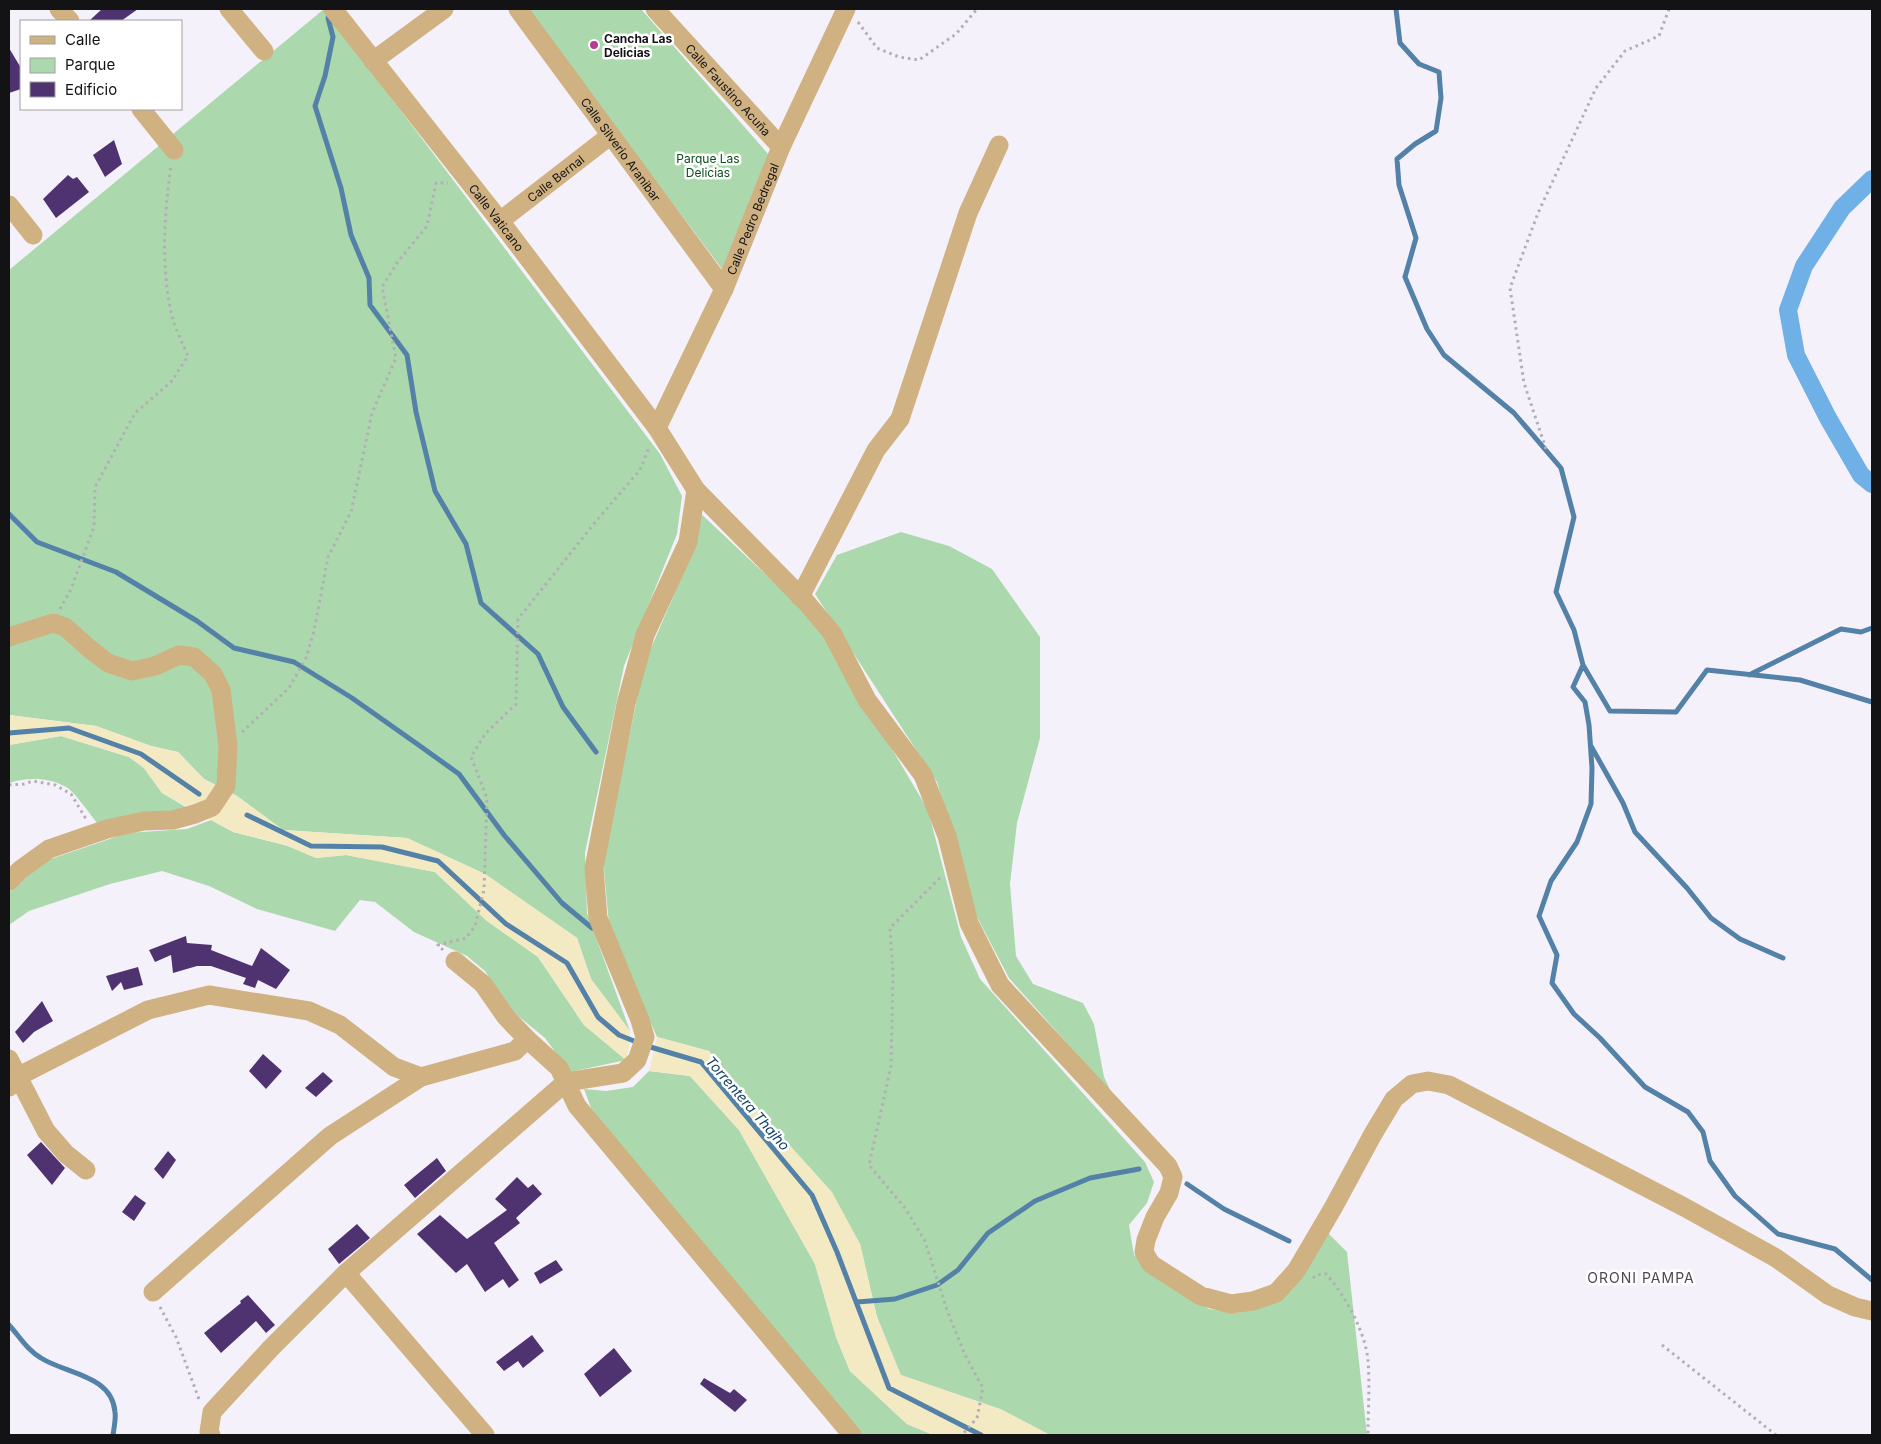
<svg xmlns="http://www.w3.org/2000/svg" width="1881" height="1444" font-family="Inter,sans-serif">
<rect width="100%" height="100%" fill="#f5f1fb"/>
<path fill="#acd8ad" d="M324 9 660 454 682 496 677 534 624 666 585 853 587 913 630 1031 591 979 577 938 485 874 407 838 283 830 237 796 204 779 178 752 151 746 96 726 9 715V270Z
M527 9H641L769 155 722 269Z
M698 511 810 616 853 683 928 810 961 937 980 979 1145 1162 1154 1182 1147 1203 1129 1225 1134 1255 1160 1279 1209 1309 1238 1313 1274 1301 1322 1227 1347 1252 1367 1435H1050L1000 1409 900 1375 877 1317 860 1244 767 1120 709 1051 657 1037 637 992 609 924 603 860 645 662 696 544Z
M901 532 949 546 992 569 1040 637V738L1017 823 1010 884 1016 956 1033 984 1083 1003 1094 1024 1104 1077 1112 1094 1009 978 977 917 937 782 815 594 837 555Z
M61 736 129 757 144 768 162 793 191 810 140 813 97 823C90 814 74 791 66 787 49 777 27 777 9 783V745Z
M211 820 233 832 288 846 316 858 346 855 435 872 487 921 538 957 584 1025 626 1060 570 1072 545 1038 511 1010 485 971 467 956 414 932 375 902 360 900 335 931 257 909 209 886 162 871 110 884 29 911 9 925V892L45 861 127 833 187 829Z
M649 1071 690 1076 739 1130 815 1264 836 1337 850 1371 907 1424 933 1435H861L634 1165 591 1108 584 1089 606 1091 633 1087Z"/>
<path fill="#f3eac4" d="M9 715 96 726 151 746 178 752 204 779 237 796 283 830 407 838 485 874 577 938 591 979 630 1031V1043L626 1060 584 1025 538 957 487 921 435 872 346 855 316 858 288 846 233 832 162 793 144 768 129 757 61 736 9 745Z
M657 1037 709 1051 767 1120 832 1192 860 1244 877 1317 901 1375 1000 1409 1050 1435H934L907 1424 850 1371 836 1337 815 1264 739 1130 690 1076 649 1071Z"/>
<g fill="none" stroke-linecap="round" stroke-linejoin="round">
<path stroke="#5381a7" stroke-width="5" d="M1396 9 1400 43 1419 64 1439 72 1441 98 1436 131 1415 144 1397 159 1399 185 1416 238 1405 277 1427 329 1444 355 1514 413 1561 468 1574 517 1556 592 1574 630 1583 665 1610 711 1676 712 1707 670 1800 680 1872 702
M328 18 333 37 325 76 315 106 341 188 351 235 369 278 370 305 407 355 416 412 435 491 466 544 481 603 538 654 563 707 596 752
M9 514 37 542 116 572 197 621 234 648 294 662 352 698 420 746 459 774 504 835 562 903 592 928
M1583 665 1573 687 1585 702 1589 725 1592 768 1591 804 1577 842 1551 881 1539 916 1557 955 1552 983 1574 1014 1600 1038 1645 1087 1688 1112 1703 1132 1710 1161 1735 1196 1778 1234 1835 1249 1872 1280
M1749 675 1841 629 1861 632 1872 628
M9 733 69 728 141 754 199 794
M1591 746 1623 803 1635 832 1687 888 1711 918 1740 939 1783 958
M247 815 311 846 382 847 438 861 506 924 567 963 598 1017 619 1035 639 1043
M647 1046 701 1062 812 1195 837 1252 889 1388 981 1435
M1187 1184 1224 1209 1289 1241
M857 1302 895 1299 937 1285 958 1270 988 1233 1035 1201 1090 1178 1139 1169
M9 1325C20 1337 27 1350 41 1358 66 1374 112 1375 115 1412 116 1419 114 1428 113 1435"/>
<path stroke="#6fb0e6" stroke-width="18" d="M1872 179 1842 208 1804 266 1788 310 1796 355 1828 418 1861 475 1872 484"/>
</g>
<path fill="#4f3371" d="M102 9H138L121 21H89Z
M9 48 21 68V89L9 93Z
M114 140 122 164 105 177 93 155Z
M68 175 73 179 77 177 89 192 56 218 43 199Z
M186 936 187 943 212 945 211 950 252 966 261 948 290 970 276 989 258 980 255 988 243 984 246 978 211 966H197L173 973 171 955 155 962 149 950Z
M138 967 143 985 124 990 121 982 112 991 106 976Z
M42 1001 53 1021 34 1032 23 1043 15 1032Z
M263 1054 282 1071 266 1089 249 1071Z
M323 1072 333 1081 316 1097 305 1088Z
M41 1142 65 1168 52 1185 27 1155Z
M168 1151 176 1160 163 1179 154 1169Z
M437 1158 446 1171 415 1198 404 1185Z
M517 1177 528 1188 533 1184 542 1194 516 1218 520 1223 494 1243 519 1280 509 1288 503 1279 485 1292 467 1264 456 1273 417 1234 440 1215 467 1239 507 1210 495 1199Z
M135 1195 146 1203 134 1221 122 1212Z
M357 1224 370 1238 339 1264 328 1249Z
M556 1260 563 1270 540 1284 534 1273Z
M248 1295 275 1325 266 1333 256 1321 221 1353 204 1333 241 1303 240 1301Z
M532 1335 544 1351 523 1368 518 1361 504 1371 496 1362Z
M614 1348 632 1371 600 1397 584 1374Z
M704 1378 730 1393 734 1389 747 1400 735 1412 700 1384Z"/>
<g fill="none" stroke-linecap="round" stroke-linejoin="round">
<path stroke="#b1aeb6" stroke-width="3" stroke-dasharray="2.5 4" stroke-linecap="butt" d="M858 22 877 48 899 57 919 60 956 34 977 9
M1546 449 1524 383 1510 288 1538 213 1596 88 1625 51 1659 36 1669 9
M60 609 71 589 94 527 95 487 135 413 171 382 188 356C182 342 174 327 171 312 161 264 164 215 171 166
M242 732 289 688 306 658 314 631 328 557 351 512 372 413 396 358 382 287 397 263 427 226 436 183H448
M9 785 24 784 33 781 55 785 71 794 86 819
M940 878 890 928 893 974 891 1066 869 1165 905 1208 925 1241 947 1310 965 1355 983 1388 977 1418 962 1435
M443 950 438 945 466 938 475 926 484 890 487 798 471 757 485 734 516 704 518 619 597 520 640 470 649 447
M1313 1278 1316 1275 1326 1274C1345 1295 1366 1333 1368 1361 1370 1385 1368 1411 1368 1435
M160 1307 176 1337 200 1402
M1662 1345 1776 1435"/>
<g stroke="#d0b181" stroke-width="19">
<path d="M59 9 70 21"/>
<path d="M229 9 264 51"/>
<path id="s1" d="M333 9 500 221 657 428 696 490 806 602 832 633 867 700 923 775 947 836 969 923 1000 985 1168 1166 1173 1177 1169 1193 1155 1217 1146 1240 1144 1252 1151 1264 1201 1296 1231 1304 1253 1301 1276 1293 1296 1271 1333 1208 1373 1134 1394 1099 1412 1084 1428 1081 1449 1085 1684 1207 1776 1258 1828 1295 1855 1307 1872 1311"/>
<path id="s2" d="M518 9 724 289"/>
<path id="s3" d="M655 9 781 147"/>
<path d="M373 61 444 9"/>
<path d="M141 109 174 150"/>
<path d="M9 205 33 235"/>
<path id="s4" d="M500 221 611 135"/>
<path id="s5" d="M657 428 724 289 781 147 846 9"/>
<path d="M800 597 876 450 900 419 968 213 999 145"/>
<path d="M9 637 53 623 65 627 91 650 108 663 132 671 155 666 179 655 194 657 213 674 221 690 228 746 226 786 212 807 195 814 173 820 144 821 107 829 49 849 20 870 9 881"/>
<path d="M455 961 483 984 506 1017 527 1039"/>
<path d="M9 1059 46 1131 66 1154 86 1170"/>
<path d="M9 1087 19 1076 148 1010 209 995 309 1011 340 1025 394 1067 421 1077 515 1051 527 1039 559 1068 577 1106 852 1435"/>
<path d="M346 1273 485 1435"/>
<path d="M153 1292 330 1136 421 1077"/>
<path d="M211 1435 209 1432 212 1412 271 1348 346 1273 566 1082 623 1073 637 1060 645 1037 640 1020 598 918 594 868 626 704 645 635 688 542 696 490"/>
</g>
</g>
<circle fill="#b73d90" stroke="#fff" stroke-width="2" cx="594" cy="45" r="5"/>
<g text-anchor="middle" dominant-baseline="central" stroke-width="5" stroke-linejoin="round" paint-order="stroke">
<g font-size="12" font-weight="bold" fill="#131215" stroke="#fff" text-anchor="start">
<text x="604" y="38">Cancha Las<tspan x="604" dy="14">Delicias</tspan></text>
</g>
<g font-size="12" fill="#131215" stroke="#fff">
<text stroke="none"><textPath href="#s3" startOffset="109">Calle Faustino Acuña</textPath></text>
<text stroke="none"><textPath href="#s2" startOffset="174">Calle Silverio Aranibar</textPath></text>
<text stroke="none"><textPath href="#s4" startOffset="70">Calle Bernal</textPath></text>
<text stroke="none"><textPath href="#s1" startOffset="265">Calle Vaticano</textPath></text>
<text stroke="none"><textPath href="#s5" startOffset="230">Calle Pedro Bedregal</textPath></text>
</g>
<g font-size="12" fill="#0a4d16" stroke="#fff">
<text x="708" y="158">Parque Las<tspan x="708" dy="14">Delicias</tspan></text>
</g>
<g font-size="14" font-style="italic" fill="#114266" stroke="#fff">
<text transform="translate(748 1103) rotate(49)">Torrentera Thajho</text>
</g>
<g font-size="14" letter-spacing="1" fill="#4c4951" stroke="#fff">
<text x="1641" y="1277">ORONI PAMPA</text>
</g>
</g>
<rect width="1881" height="1444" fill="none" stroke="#131215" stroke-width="20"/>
<rect x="20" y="20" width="162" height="90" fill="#ffffff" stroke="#a1a0a1"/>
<rect x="30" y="36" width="25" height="8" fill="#d0b181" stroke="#a1a0a1"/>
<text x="65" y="45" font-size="15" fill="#131215">Calle</text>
<rect x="30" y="58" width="25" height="15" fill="#acd8ad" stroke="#a1a0a1"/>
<text x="65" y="70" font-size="15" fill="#131215">Parque</text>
<rect x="30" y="82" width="25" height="15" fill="#4f3371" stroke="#a1a0a1"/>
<text x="65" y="95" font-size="15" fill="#131215">Edificio</text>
</svg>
